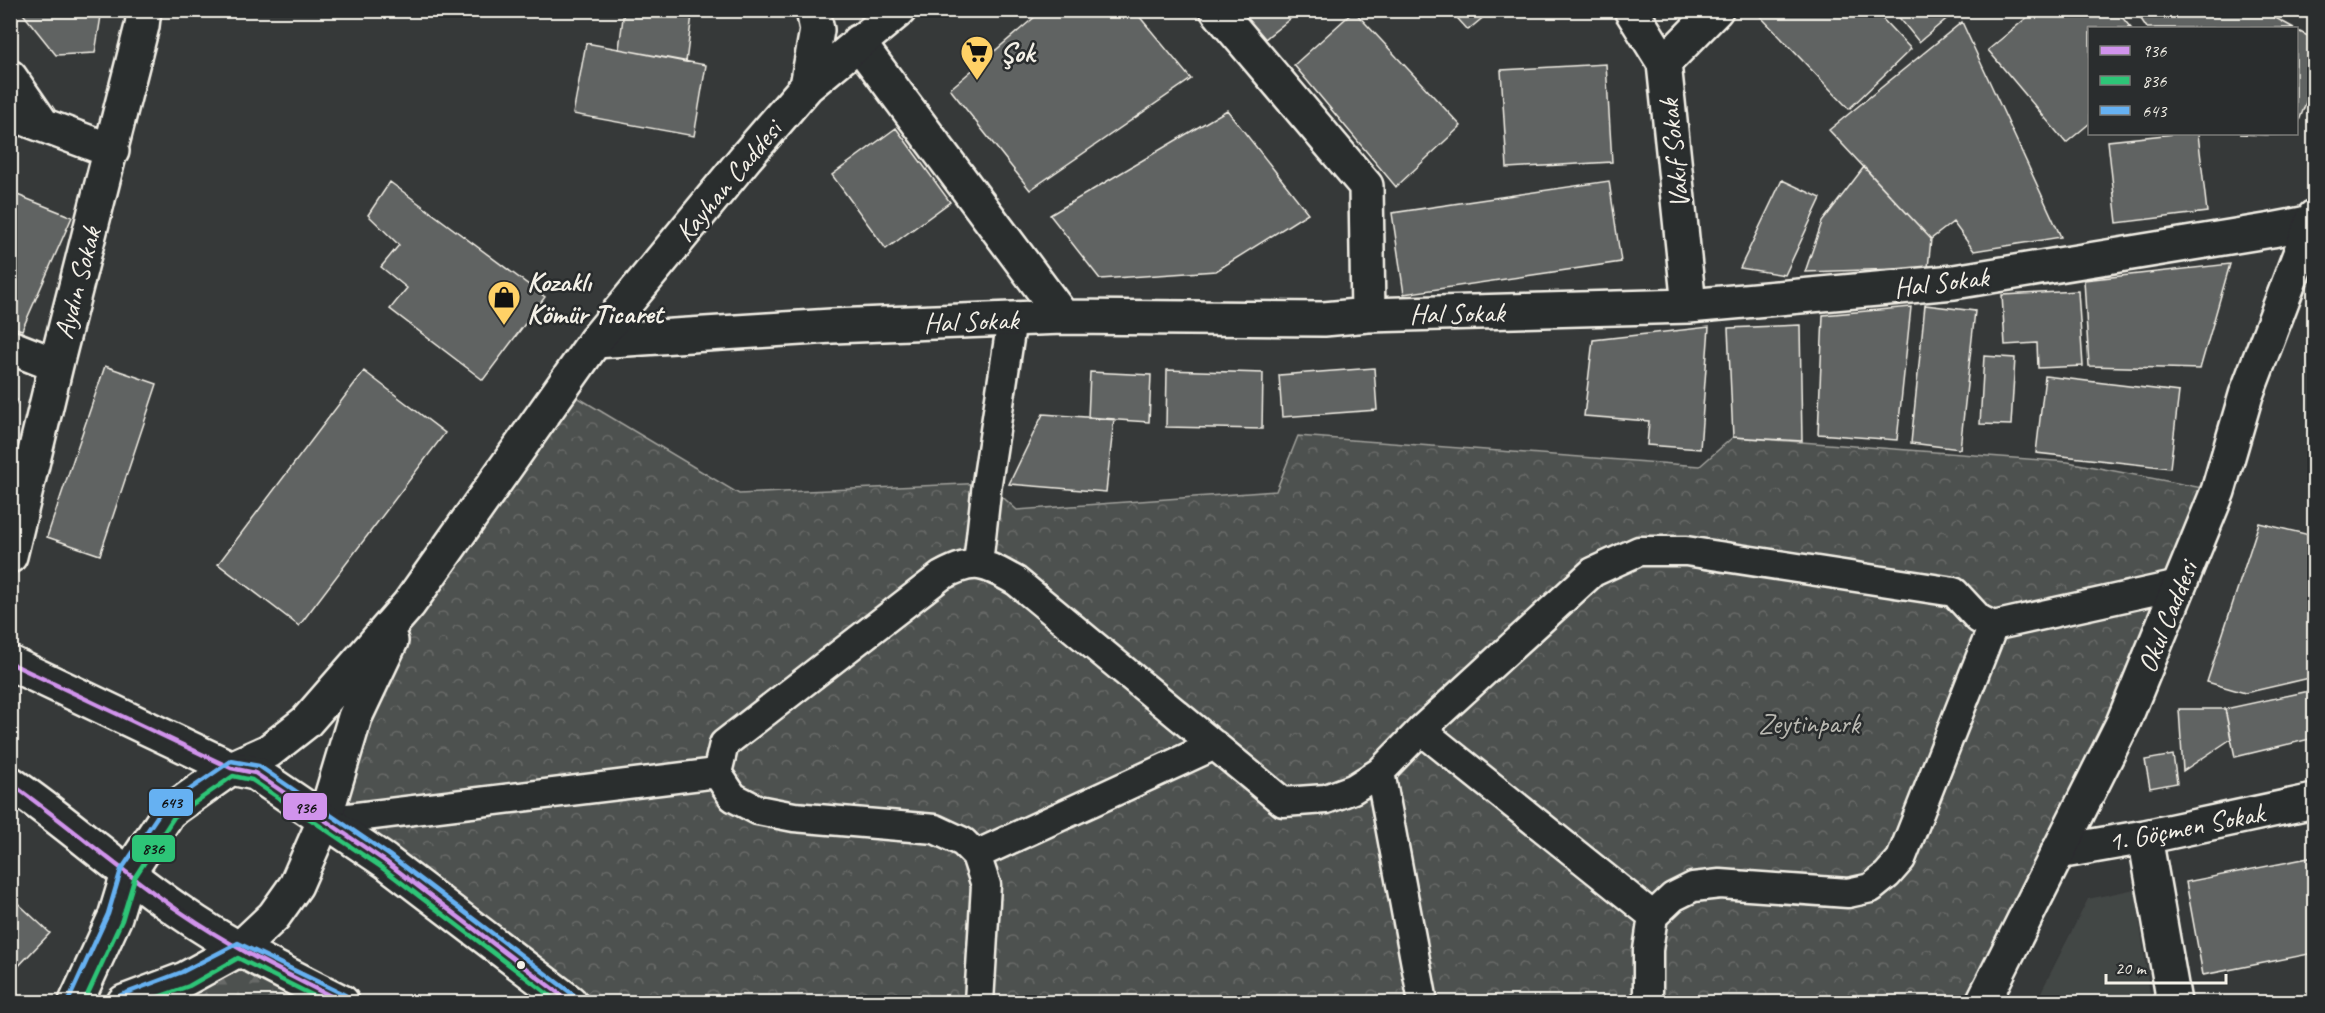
<svg xmlns="http://www.w3.org/2000/svg" width="2325" height="1013" font-family="Caveat,sans-serif">
<defs>
<pattern id="forest-firs" width="22" height="20" patternUnits="userSpaceOnUse" patternTransform="scale(1.5)"><rect width="22" height="20" fill="#4e514f"/><path d="M5 1l3.5 6h-7zM16 11l3.5 6h-7z" fill="#686a68"/></pattern>
<pattern id="park-crowns" width="20" height="18" patternUnits="userSpaceOnUse" patternTransform="scale(1.5)"><rect width="20" height="18" fill="#4e514f"/><path d="M2 6a3 3 0 1 1 6 0M12 15a3 3 0 1 1 6 0" fill="none" stroke="#686a68"/></pattern>
</defs>
<rect width="100%" height="100%" fill="#363939"/>
<filter id="ink" filterUnits="userSpaceOnUse"><feTurbulence type="fractalNoise" baseFrequency=".0167" numOctaves="2"/><feDisplacementMap in="SourceGraphic" scale="12" xChannelSelector="R" yChannelSelector="G"/><feConvolveMatrix kernelMatrix="1 2 1 2 8 2 1 2 1" color-interpolation-filters="sRGB"/></filter>
<g filter="url(#ink)">
<path fill="#434645" d="M2135 889 2151 1002H2036L2088 899Z"/>
<path fill="url(#forest-firs)" stroke="#a1a19c" stroke-width="1.5" d="M238 950 342 1002H124Z"/>
<path fill="url(#park-crowns)" stroke="#a1a19c" stroke-width="1.5" d="M562 388 739 494 987 483 1017 510 1276 491 1298 436 1700 466 1733 437 2068 462 2218 491 1983 1002H570L324 821 409 604Z"/>
<path fill="#616362" stroke="#f4f1e8" stroke-width="1.5" d="M20 10H102L95 53 56 55Z
M624 10H655L692 15 686 62 619 49Z
M1043 10H1134L1191 79 1030 190 950 89Z
M1233 10H1301L1260 43Z
M1450 10H1492L1468 30Z
M1762 10H1874L1911 49 1849 109 1758 14Z
M1893 10H1957L1919 42Z
M2036 10H2116L2131 28H2090V123L2066 143 1988 50Z
M2135 10H2261L2294 28H2147Z
M1354 11 1461 126 1396 187 1294 65Z
M1962 22 2061 237 1974 251 1953 222 1931 239 1829 130Z
M2296 30 2314 39V81L2296 129Z
M586 43 706 65 694 136 573 114Z
M1606 64 1612 162 1507 168 1501 70Z
M1227 110 1308 213 1216 271 1100 279 1050 215Z
M896 128 950 202 886 249 832 175Z
M2174 134H2198L2207 212 2117 223 2108 141Z
M2240 134H2295L2266 135Z
M1864 167 1931 239 1928 268 1805 272 1822 222Z
M1782 180 1821 198 1785 275 1740 268Z
M1609 181 1621 262 1404 294 1392 213Z
M390 182 545 297 483 380 390 309 407 288 381 267 399 245 368 215Z
M10 192 72 217 22 330 10 326Z
M2230 264 2200 369 2089 366 2084 280Z
M2078 291 2083 366 2038 368 2037 343 2005 345 2002 295Z
M1925 305 1975 311 1960 449 1911 443Z
M1911 307 1897 440 1818 434 1823 315Z
M1800 325 1802 441 1733 437 1728 328Z
M1709 327 1700 449 1647 445 1649 421 1584 416 1593 340Z
M1984 356 2015 358 2011 425 1980 424Z
M105 366 157 384 100 555 47 537Z
M1374 368 1377 410 1282 417 1279 375Z
M1167 370 1263 373 1262 429 1166 427Z
M364 371 445 433 299 626 218 564Z
M1090 372 1151 375 1149 422 1088 418Z
M2045 376 2179 392 2170 468 2036 453Z
M10 397 17 400 10 417Z
M1043 414 1114 419 1106 492 1009 484Z
M2259 523 2314 536V677L2245 693 2207 682Z
M2314 690V738L2235 757 2225 709Z
M2179 709H2225L2231 739 2183 771Z
M2173 755 2177 783 2150 788 2145 760Z
M2314 857V953L2203 975 2186 882Z
M10 896 50 933 10 975Z"/>
<g fill="none" stroke-linecap="round" stroke-linejoin="round">
<defs>
<path id="pedestrian" d="M978 564 987 483 1012 319
M1993 626 2179 585
M1421 730 1653 916
M1380 772 1423 1002
M324 821 717 773
M976 855 1215 745
M979 1002 986 885 976 855 963 842 935 829 794 817 758 810 733 797 717 773 724 744 941 576C975 558 984 563 1016 581L1283 802 1326 799 1353 789 1380 772 1421 730 1593 572 1639 551H1686L1954 592 1979 619 1993 626 1901 859 1887 875 1871 888 1848 893 1720 884 1693 887 1673 897 1653 916 1648 950V1002"/>
<path id="minor" d="M1217 10 1366 186 1368 315
M1631 10 1664 63 1689 306
M858 42 1063 317
M1664 63 1716 10
M10 77 43 125
M10 113 112 151
M595 341 832 326 1063 317 1324 319 1368 315 1689 306 1954 282 2272 230 2313 222
M10 347 56 365
M10 556 56 365 142 26 144 10
M2145 837 2174 1002
M2058 852 2145 837 2314 801"/>
<path id="tertiary" d="M1983 1002 2123 723 2218 491 2246 395 2314 217"/>
<path id="secondary" d="M807 86 817 30 813 10
M231 768 269 751 306 722 409 604 595 341 746 157 807 86 899 10
M324 821 355 717 391 641
M76 1002 115 917 128 874
M124 1002 185 979 238 950"/>
<path id="primary" d="M10 663 231 768 255 773 385 861 570 1002
M10 783C70 824 122 873 182 913 232 948 287 974 342 1002
M128 874 169 812 231 768
M238 950 274 916 296 885 324 821"/>
</defs>
<use href="#pedestrian" stroke="#f4f1e8" stroke-width="33"/>
<use href="#minor" stroke="#f4f1e8" stroke-width="38"/>
<use href="#tertiary" stroke="#f4f1e8" stroke-width="38"/>
<use href="#secondary" stroke="#f4f1e8" stroke-width="38"/>
<use href="#primary" stroke="#f4f1e8" stroke-width="38"/>
<use href="#pedestrian" stroke="#2a2d2e" stroke-width="28"/>
<use href="#minor" stroke="#2a2d2e" stroke-width="33"/>
<use href="#tertiary" stroke="#2a2d2e" stroke-width="33"/>
<use href="#secondary" stroke="#2a2d2e" stroke-width="33"/>
<use href="#primary" stroke="#2a2d2e" stroke-width="33"/>
<defs>
<path id="bus-1" d="M10 663 231 768 255 773 385 861 570 1002
M10 783C69 825 123 873 182 913 233 948 287 974 342 1002"/>
<path id="bus-2" d="M84 1002 122 920 135 877 174 817 233 776 252 780 381 867 558 1002
M144 1002 189 986 238 958 326 1002"/>
<path id="bus-3" d="M121 995 182 972 238 943 345 995
M69 999 108 914 121 870 163 808 231 761 259 766 389 855 575 996"/>
</defs>
<use href="#bus-1" stroke="#2a2d2e" stroke-width="9"/>
<use href="#bus-2" stroke="#2a2d2e" stroke-width="9"/>
<use href="#bus-3" stroke="#2a2d2e" stroke-width="9"/>
<use href="#bus-1" stroke="#d193ec" stroke-width="4.5"/>
<use href="#bus-2" stroke="#2dc577" stroke-width="4.5"/>
<use href="#bus-3" stroke="#66b1f2" stroke-width="4.5"/>
</g>
</g>
<defs>
<symbol id="supermarket-pin" viewBox="-11 -11 22 30"><path d="M0 17L-7.5 6A9.5 9.5 0 1 1 7.5 6Z" fill="#ffd166" stroke="#2a2d2e"/><path d="M-6-5.5h2.5l.6 2H6L4.5 2H-2.5L-4.4-4H-6ZM-1.5 3.2a1.3 1.3 0 1 0 .1 0ZM3 3.2a1.3 1.3 0 1 0 .1 0Z" fill="#111"/></symbol>
<symbol id="shop-pin" viewBox="-11 -11 22 30"><path d="M0 17L-7.5 6A9.5 9.5 0 1 1 7.5 6Z" fill="#ffd166" stroke="#2a2d2e"/><path d="M-5-2.5h2.3a2.7 3.5 0 0 1 5.4 0H5L5.5 6h-11ZM-1.5-2.5h3a1.5 2.3 0 0 0-3 0Z" fill="#111"/></symbol>
</defs>
<g fill-rule="evenodd">
<use href="#supermarket-pin" x="958" y="33" width="38" height="52"/>
<use href="#shop-pin" x="485" y="278" width="38" height="52"/>
</g>
<circle fill="#f4f1e8" stroke="#2a2d2e" stroke-width="2" cx="521" cy="965" r="5"/>
<g text-anchor="middle" dominant-baseline="central" stroke-width="5" stroke-linejoin="round" paint-order="stroke">
<g font-size="28" font-weight="bold" fill="#f4f1e8" stroke="#2a2d2e" text-anchor="start">
<text x="1000" y="52">Şok</text>
<text x="527" y="281">Kozaklı<tspan x="527" dy="32">Kömür Ticaret</tspan></text>
</g>
<g font-size="28" fill="#f4f1e8" stroke="#2a2d2e">
<text transform="translate(1674 154) rotate(-96)">Vakıf Sokak</text>
<text transform="translate(728 181) rotate(-50)">Kayhan Caddesi</text>
<text transform="translate(1941 282) rotate(-7)">Hal Sokak</text>
<text transform="translate(77 283) rotate(-75)">Aydın Sokak</text>
<text transform="translate(1457 313) rotate(-1)">Hal Sokak</text>
<text transform="translate(971 321) rotate(-2)">Hal Sokak</text>
<text transform="translate(2167 617) rotate(-68)">Okul Caddesi</text>
<text transform="translate(2186 827) rotate(-11)">1. Göçmen Sokak</text>
</g>
<g font-size="28" fill="#bab9b2" stroke="#2a2d2e">
<text x="1809" y="723">Zeytinpark</text>
</g>
</g>
<g stroke="#2a2d2e" stroke-width="2">
<rect x="148" y="788" width="46" height="29" rx="6" fill="#66b1f2"/>
<rect x="282" y="792" width="46" height="29" rx="6" fill="#d193ec"/>
<rect x="131" y="834" width="45" height="29" rx="6" fill="#2dc577"/>
</g>
<g font-size="16" text-anchor="middle" font-weight="bold" fill="#111">
<text x="171" y="808">643</text>
<text x="305" y="813">936</text>
<text x="153" y="854">836</text>
</g>
<rect width="2325" height="1013" fill="none" stroke="#2a2d2e" stroke-width="36"/>
<rect x="18" y="18" width="2289" height="977" fill="none" stroke="#f4f1e8" stroke-width="2" filter="url(#ink)"/>
<rect x="2088" y="27" width="210" height="108" fill="#2a2d2e" stroke="#7b7b78" stroke-width="1.5"/>
<rect x="2100" y="46" width="30" height="9" fill="#d193ec" stroke="#7b7b78" stroke-width="1.5"/>
<text x="2142" y="57" font-size="18" fill="#f4f1e8">936</text>
<rect x="2100" y="76" width="30" height="9" fill="#2dc577" stroke="#7b7b78" stroke-width="1.5"/>
<text x="2142" y="87" font-size="18" fill="#f4f1e8">836</text>
<rect x="2100" y="106" width="30" height="9" fill="#66b1f2" stroke="#7b7b78" stroke-width="1.5"/>
<text x="2142" y="117" font-size="18" fill="#f4f1e8">643</text>
<path d="M2106 974v9h120v-9" fill="none" stroke="#f4f1e8" stroke-width="3"/>
<text x="2115" y="974" font-size="18" fill="#f4f1e8" stroke="#2a2d2e" stroke-width="4.5" paint-order="stroke">20 m</text>
</svg>
